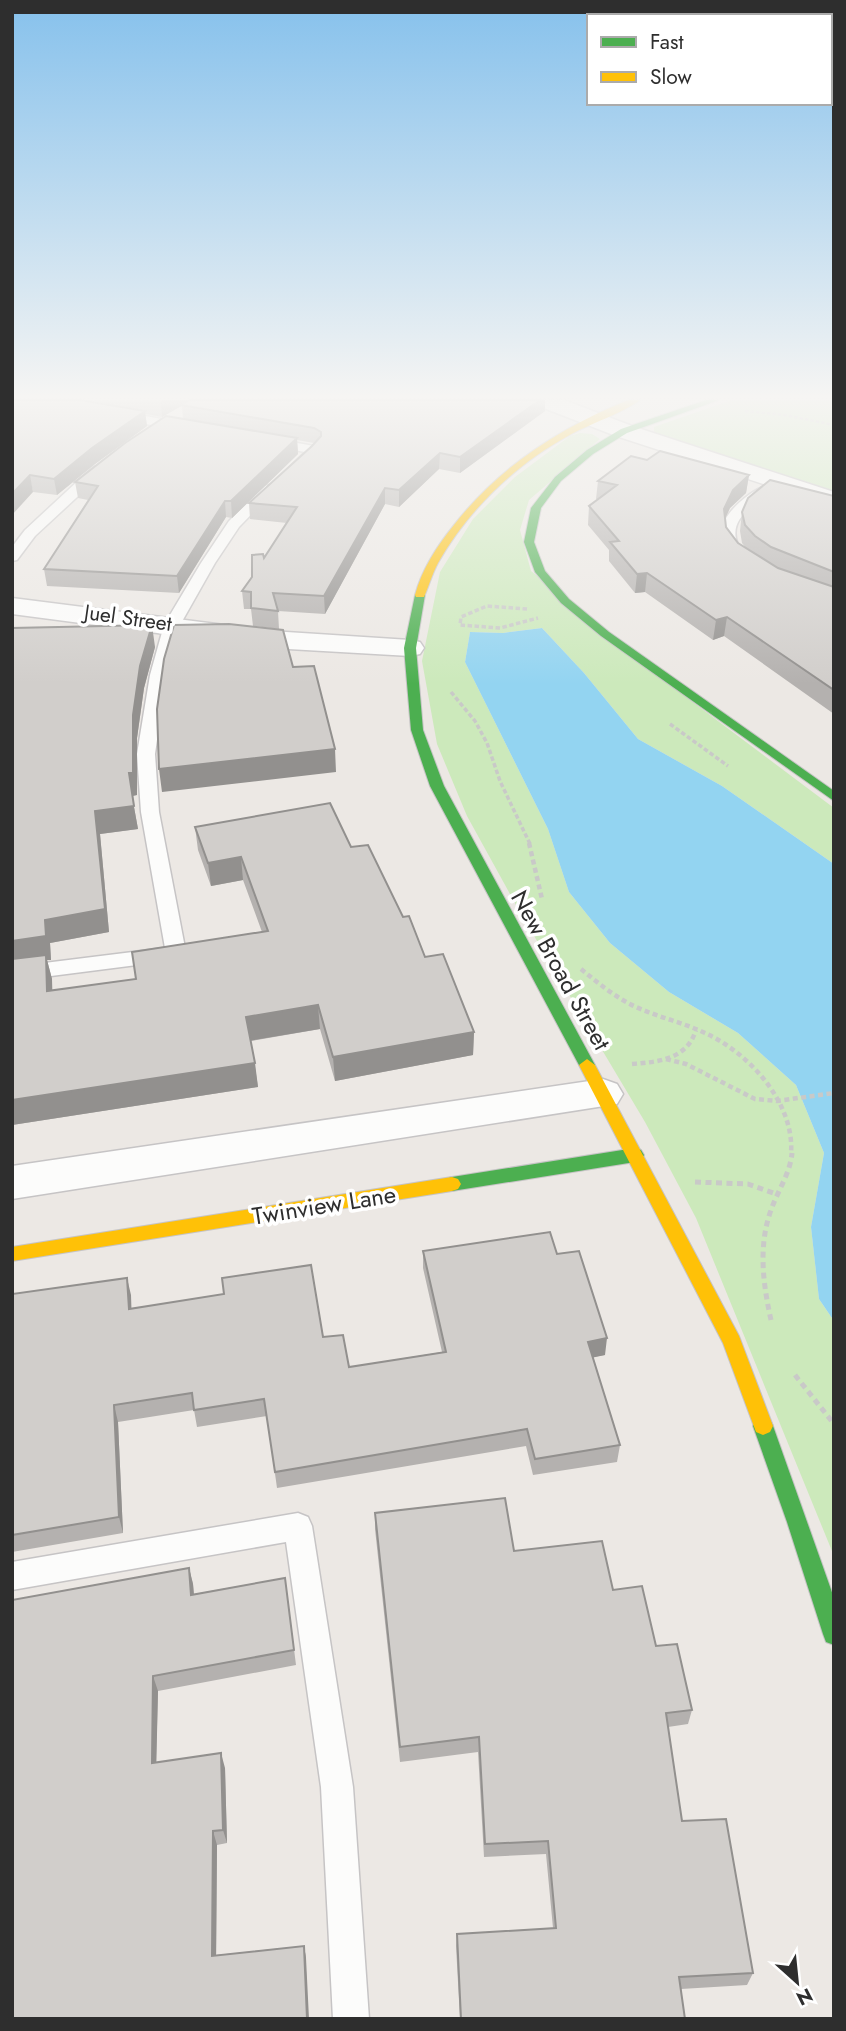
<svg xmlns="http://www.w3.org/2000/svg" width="846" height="2031" font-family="Jost,sans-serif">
<rect width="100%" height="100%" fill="#ece8e4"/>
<path fill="#cce9bb" d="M732 400H834V492L654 435V427Z
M580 433 592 434 600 439 529 500 520 530 531 571 686 697 834 808V864L722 786 638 739 584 673 542 628 503 633 470 632 465 662 548 829 569 892 610 943 669 992 738 1033 796 1085 824 1153 811 1227 819 1299 834 1321V1556L696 1218 645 1122 521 914 467 816 437 744 422 661 440 572 473 519 515 477 570 436Z"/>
<path fill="#93d4f1" d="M542 628 584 673 638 739 722 786 834 864V1321L819 1299 811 1227 824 1153 796 1085 738 1033 669 992 610 943 569 892 548 829 465 662 470 632 503 633Z"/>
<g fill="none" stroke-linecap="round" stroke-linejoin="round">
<defs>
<path id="lane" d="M118 411 183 423 189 427 183 431 114 418V412Z
M270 438 314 446 320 450 299 468 293 464 305 452 266 445 264 442Z
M98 466 103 467V473L35 536 17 560 12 561V547L25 530 93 467Z
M770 484 777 488 775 491C751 506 721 523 743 553L741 556H731C726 550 721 544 720 536 720 514 751 490 770 484Z
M269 485 276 489 239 527 215 563 180 625 166 675 155 754 159 812 186 953 183 958 176 960 12 981V967L165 948 141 812 137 754 150 675 164 625 201 563 229 521 264 486Z
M298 1513 308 1517 312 1526 353 1787 369 2019H333L321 1787 286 1542 12 1590V1562Z"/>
<path id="street" d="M533 400H564L632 426 834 492V507L616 436 536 405Z
M12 598 271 631 410 640 420 642 424 648 420 654 410 656 271 648 12 614Z
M603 1079 617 1084 623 1094 617 1104 12 1199V1166Z"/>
<path id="fast" d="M706 400H719L627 433 593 454 561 481 541 508 534 542 545 571 569 599 609 632 834 791V801L601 636 561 603 535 572 524 542 531 508 555 477 587 450 621 429Z
M420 592 425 595 416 648 423 730 444 786 595 1065 593 1069 587 1071 579 1065 430 786 411 730 404 648 415 595Z
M635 1148 641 1150 644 1155 641 1160 635 1162 452 1191 446 1189 443 1184 446 1179 452 1177Z
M763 1417 770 1420 773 1426 834 1598V1645L826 1642 823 1634 787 1522 753 1426 756 1420Z"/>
<path id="slow" d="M628 400H640C623 413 589 424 568 436 515 465 468 510 438 563 432 574 429 586 424 597H416L415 595C422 569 437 546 454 525 500 466 560 428 628 400Z
M587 1059 595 1065 739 1336 773 1426 770 1432 763 1435 756 1432 723 1343 579 1065Z
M452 1177 458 1179 461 1184 458 1189 452 1191 12 1261V1247Z"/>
</defs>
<use href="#lane" stroke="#c6c4c5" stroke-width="3"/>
<use href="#street" stroke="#c6c4c5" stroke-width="3"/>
<use href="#fast" stroke="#c6c4c5" stroke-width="2"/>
<use href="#slow" stroke="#c6c4c5" stroke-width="2"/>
<path stroke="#c9c9c8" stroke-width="2.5" stroke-dasharray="3.5 2" stroke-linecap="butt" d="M745 411 785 415 834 425"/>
<path stroke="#c9c9c8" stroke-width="3.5" stroke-dasharray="4.5 2.5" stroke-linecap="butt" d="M527 609 487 606 461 617 460 625 500 628 538 618
M451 692 475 721 487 743 500 781 530 844
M670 724 728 766"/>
<path stroke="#c9c9c8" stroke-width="4.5" stroke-dasharray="5 3.5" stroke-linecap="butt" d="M529 843 542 899
M581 969C598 983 615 997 634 1006 657 1017 682 1022 705 1033 749 1053 795 1103 791 1154
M666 1059 686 1064 755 1099 777 1101 834 1093
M632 1064C659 1062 687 1059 696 1030"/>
<path stroke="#c9c9c8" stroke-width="5" stroke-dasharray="6 4.5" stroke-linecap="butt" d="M695 1182 748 1184 779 1195
M771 1320C763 1284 758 1246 771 1210 778 1190 790 1174 792 1153
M795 1375 834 1424"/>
<use href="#lane" fill="#fcfcfb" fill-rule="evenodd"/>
<use href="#street" fill="#fcfcfb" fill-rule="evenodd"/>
<use href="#fast" fill="#4caf50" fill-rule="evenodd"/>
<use href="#slow" fill="#ffc107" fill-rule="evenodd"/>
</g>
<path fill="#b4b1af" d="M12 400H545V411L460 473 439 469 399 507 385 504 325 614 278 611 279 629 253 626 251 609H244L242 591 287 523 250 519 249 503 314 443 297 440 298 454 232 518 226 517 179 593 47 586 44 569 88 500 78 498 75 482 183 419 182 406 162 417 145 414 147 426 95 464 57 495 33 492Z
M647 460 749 475 746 493 730 508 725 519 726 527 738 543 746 548 742 543 740 531 742 512 834 496V714L724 636 713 640 645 592 635 593 609 561V550L588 525 589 506 599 499H596L598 481Z
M12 628 155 647 144 688 137 738V795L132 796 138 829 100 834 109 932 50 943 51 960H47L52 979V991L136 979 262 932 243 880 211 886 198 850 195 827 351 847 403 917 425 957 474 1032 473 1055 335 1081 320 1029 251 1041 258 1087 12 1125Z
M423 1251 557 1254 605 1355 593 1357 620 1445 617 1462 533 1475 526 1446 277 1488 267 1416 197 1427 194 1410 118 1422 123 1533 12 1552V1294L131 1295V1308L323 1337 349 1367 442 1352 423 1268Z
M375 1513 514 1551 613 1590 656 1646 692 1710 688 1724 668 1727 682 1821 753 1973 747 1985 681 1989 685 2019H460L456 1946 457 1934 553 1928 546 1854 484 1857 478 1752 400 1762 375 1529Z
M189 1568 193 1584 194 1594 285 1578 296 1665 158 1691 156 1762 225 1768 227 1843 217 1845 216 1955 304 1946 306 1958 12 2019Z"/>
<path fill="#92908e" d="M163 400H191L162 417 161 402Z
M540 400H545V411L460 473V457Z
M145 411 147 426 95 464 57 495 54 479 92 448Z
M297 438 298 454 232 518 231 501Z
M440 453 439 469 399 507V490Z
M30 475 33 492 12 515V494Z
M749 475 746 493 730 508 721 527 724 509 733 490Z
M385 488V504L325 614 324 596Z
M225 501 226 517 179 593 177 576Z
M647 573 645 592 635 593 637 574Z
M727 617 724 636 713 640 716 620Z
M152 625 155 647 144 688 137 738V795L132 796 138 829 100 834 109 932 50 943 51 960H47L52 979 53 1015 12 965V941L95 811 129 773 133 715 140 666Z
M335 749 336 772 162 792 159 769Z
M241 857 243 880 211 886 208 863Z
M318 1005 320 1029 248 1041 246 1017Z
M474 1032 473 1055 335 1081 333 1057Z
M255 1063 258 1087 12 1125V1100Z
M127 1278 131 1295 132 1326 129 1309Z
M607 1338 605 1355 586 1359 588 1342Z
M114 1405 118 1422 123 1533 119 1517Z
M189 1568 193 1584 195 1610 191 1595Z
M153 1676 158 1691 156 1777 152 1763Z
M221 1753 225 1768 227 1843 223 1830Z
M213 1831 217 1845 216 1968 212 1956Z
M304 1946 306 1958 309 2019H307Z"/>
<path fill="#d1cecb" stroke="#92908e" stroke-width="2" d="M12 400H80L145 411 92 448 54 479 30 475 12 494Z
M190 400H540L460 457 440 453 399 490 385 488 324 596 273 593 278 611 251 608V592L242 591 252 577V555L263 554 264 558 297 507 249 503 312 446 321 436V432L314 428 181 405Z
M166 416 297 438 231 501H225L177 576 44 569 98 486 75 482 125 443Z
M660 451 749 475 733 490 724 509 726 527 738 543 778 568 834 587V690L727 617 716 620 647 573 637 574 610 542 619 541 589 506 617 485 598 481 631 456 647 460Z
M770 480 834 496V572L771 547 755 536 745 525 742 512 748 498Z
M229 624 283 630 293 667 314 666 335 749 159 769 157 709 164 659 174 625Z
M152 625 140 666 133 715V773H129L134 806 95 811 105 909 45 920 46 936 12 941V628Z
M330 803 351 847 368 845 403 917 409 916 425 957 443 954 474 1032 333 1057 318 1005 246 1017 255 1063 12 1100V959L46 955 47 991 136 979 132 952 268 931 241 857 208 863 195 827Z
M550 1232 557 1254 579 1251 607 1338 588 1342 620 1445 535 1459 527 1429 275 1472 264 1399 194 1410 192 1393 114 1405 119 1517 12 1535V1294L127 1278 129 1309 224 1294 222 1278 311 1265 323 1337 343 1335 349 1367 446 1352 423 1251Z
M505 1498 514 1551 602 1541 613 1590 642 1586 656 1646 677 1644 692 1710 666 1713 682 1821 726 1819 753 1973 679 1977 685 2019H461L457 1934 556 1928 548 1841 485 1844 479 1737 400 1747 375 1513Z
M189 1568 191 1595 285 1578 294 1650 153 1676 152 1763 221 1753 223 1830 213 1831 212 1956 304 1946 307 2019H12V1600Z"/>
<linearGradient id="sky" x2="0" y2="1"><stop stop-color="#86c1ec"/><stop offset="0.58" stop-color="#f6f5f3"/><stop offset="1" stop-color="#f6f5f3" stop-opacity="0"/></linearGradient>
<rect width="846" height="684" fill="url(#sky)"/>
<g text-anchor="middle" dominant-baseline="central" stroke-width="7" stroke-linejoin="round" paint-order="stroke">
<g font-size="21" fill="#2e2e2e" stroke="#fff">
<text transform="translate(128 618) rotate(8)">Juel Street</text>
</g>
<g font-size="24" fill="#2e2e2e" stroke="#fff">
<text transform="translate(561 970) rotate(61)">New Broad Street</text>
<text transform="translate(324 1205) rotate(-9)">Twinview Lane</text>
</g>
</g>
<rect width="846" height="2031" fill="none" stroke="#2e2e2e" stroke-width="28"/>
<rect x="587" y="14" width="245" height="91" fill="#ffffff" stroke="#ababab" stroke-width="2"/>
<rect x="601" y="37" width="35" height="10" fill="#4caf50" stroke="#ababab" stroke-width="2"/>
<text x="650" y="49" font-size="21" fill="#2e2e2e">Fast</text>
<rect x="601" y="72" width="35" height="10" fill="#ffc107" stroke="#ababab" stroke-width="2"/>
<text x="650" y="84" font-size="21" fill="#2e2e2e">Slow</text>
<g transform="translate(797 1982) rotate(153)" stroke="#ffffff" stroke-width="5" paint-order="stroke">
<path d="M0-5L12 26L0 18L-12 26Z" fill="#2e2e2e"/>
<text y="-10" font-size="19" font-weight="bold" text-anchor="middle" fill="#2e2e2e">N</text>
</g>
</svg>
